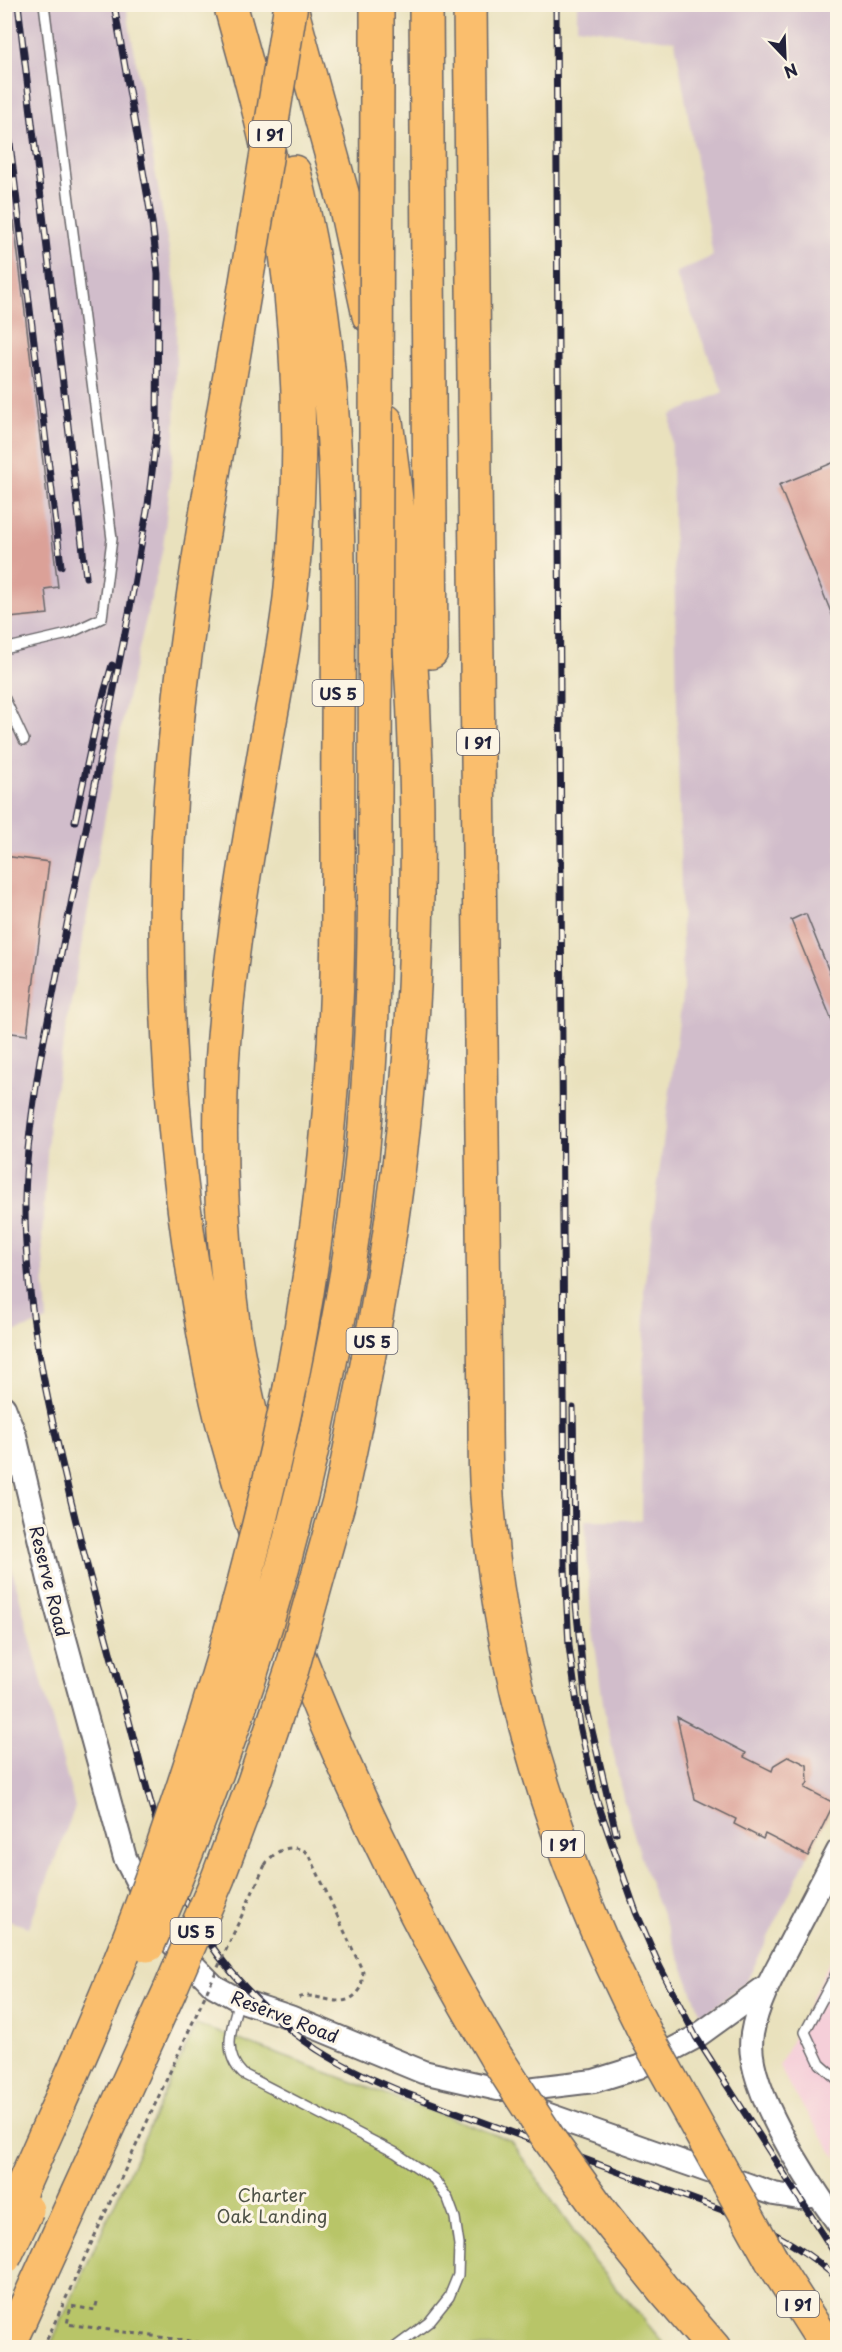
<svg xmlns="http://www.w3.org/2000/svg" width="842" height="2352" font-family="'Playpen Sans',sans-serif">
<rect width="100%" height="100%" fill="#fcf5e5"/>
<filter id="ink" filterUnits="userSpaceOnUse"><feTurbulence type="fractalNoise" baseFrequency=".0167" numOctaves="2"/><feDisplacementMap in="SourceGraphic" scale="12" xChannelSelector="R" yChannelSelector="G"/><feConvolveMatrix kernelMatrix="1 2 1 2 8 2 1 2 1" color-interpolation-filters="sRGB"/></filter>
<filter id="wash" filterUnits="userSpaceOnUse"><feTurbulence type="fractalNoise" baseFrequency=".008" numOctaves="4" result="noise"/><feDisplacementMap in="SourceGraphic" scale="24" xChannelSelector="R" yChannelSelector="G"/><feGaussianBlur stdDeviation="1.35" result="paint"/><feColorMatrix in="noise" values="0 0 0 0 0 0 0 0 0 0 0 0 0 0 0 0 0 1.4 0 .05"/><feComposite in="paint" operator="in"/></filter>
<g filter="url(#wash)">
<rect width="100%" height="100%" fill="#e9e1bd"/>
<path fill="#f5cfd9" d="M837 1946V2159L790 2087 779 2066Z"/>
<path fill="#d1bdcb" d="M4 5H126L177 296 175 434 163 548 125 707 49 1123 42 1236 47 1321 5 1335Z
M577 5H837V1795L747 1981 702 2017 647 1876 624 1802 604 1710 591 1616 585 1520H642L644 1289 683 990 671 415 723 392 675 273 713 256 675 41 577 27Z
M5 1542 75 1807 29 1927 5 1920Z"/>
<path fill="#b8c567" stroke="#6d7451" stroke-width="1.5" d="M196 2024 510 2140 594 2261 667 2347 49 2348Z"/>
<g id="blocks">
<path fill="#dba198" d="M4 221H14L58 587 45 589 48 614 9 618 4 593Z
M837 461V627L779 485Z
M4 856 49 862 27 1035 4 1032Z
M804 914H806L837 991V1033L791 920Z
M677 1717 746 1753 744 1757 772 1771 774 1765 789 1756 807 1765 808 1782 805 1788 834 1803 808 1856 765 1834 763 1839 734 1824 736 1819 695 1799Z"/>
</g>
</g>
<g filter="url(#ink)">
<use href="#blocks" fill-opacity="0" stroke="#686568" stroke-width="1.5"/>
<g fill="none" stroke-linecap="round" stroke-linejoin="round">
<defs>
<path id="service" d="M4 649 68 634 102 618 112 539 44 4
M4 697 24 740
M838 1970 805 2032 820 2064 838 2080
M239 2000C232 2026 221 2053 243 2074L396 2153 434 2179 448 2199 455 2218 459 2245 458 2275 449 2297 429 2322 394 2348"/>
<path id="tertiary" d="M4 1407 15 1436 51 1588 125 1858 165 1936 214 1986 239 2000 290 2017 423 2072 498 2089H527L594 2081 639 2067 696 2037 768 1985
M838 1851C821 1883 805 1914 789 1945 774 1973 757 2003 752 2034 743 2084 808 2182 838 2223
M526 2107 774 2194 799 2198 818 2195"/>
<path id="motorway" d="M230 4C246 61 262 117 273 174 300 314 306 457 290 598 285 641 277 683 269 726 250 838 229 950 222 1065 218 1153 222 1242 234 1330 242 1387 262 1446 264 1502
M290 4 345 204 369 316
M426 4 431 652
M470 4 485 1415C485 1450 485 1484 489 1519 505 1701 565 1878 649 2040
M377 68V4
M249 264C223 423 190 584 175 745 158 922 166 1101 194 1276 203 1329 211 1381 225 1432 285 1652 380 1862 496 2057
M290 1388C315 1261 331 1133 336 1004 340 914 337 824 338 733 339 544 342 357 294 172
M314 1440C333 1350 352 1259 361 1167 374 1046 375 925 375 803
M340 1497C369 1362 395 1227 407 1089 427 865 417 642 386 421
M602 2213 663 2289 714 2348
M771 2259 828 2348"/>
</defs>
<use href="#service" stroke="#686568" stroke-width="12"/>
<use href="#tertiary" stroke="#686568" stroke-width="26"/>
<use href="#motorway" stroke="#686568" stroke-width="36"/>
<path stroke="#686568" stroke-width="3" stroke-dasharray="4.5 4.5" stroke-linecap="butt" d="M265 1865C275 1849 294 1842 309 1854L363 1972 361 1988C343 2017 315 1987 296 1999
M97 2302 95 2310 71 2306 67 2324 238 2348
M43 2348 79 2270
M168 2348 170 2338"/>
<use href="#service" stroke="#fff" stroke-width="9"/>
<use href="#tertiary" stroke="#fff" stroke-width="22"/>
<use href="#motorway" stroke="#fabe6d" stroke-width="33"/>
<defs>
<path id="rail" d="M18 4 86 577
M114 4 152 222 158 274 157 430 148 505 130 608 40 1060C33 1106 26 1152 25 1199 24 1287 41 1373 61 1459 80 1541 101 1622 124 1702 146 1782 162 1869 207 1939 235 1982 283 2030 328 2056 353 2071 380 2083 407 2094L744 2218C778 2235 810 2253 838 2279
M556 4 565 1568 569 1646 580 1725 596 1798 636 1912 658 1963 696 2037 838 2258
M4 94 61 566
M75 821 97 718 112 665
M573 1408 576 1604 586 1705 616 1833"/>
</defs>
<use href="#rail" stroke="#22223b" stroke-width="7"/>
<use href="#rail" stroke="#fcf5e5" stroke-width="4.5" stroke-dasharray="14" stroke-linecap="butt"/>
<defs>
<path id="motorway-bridge" d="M249 264 291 4
M375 803 377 68
M148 1945C219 1782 276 1614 314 1440
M649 2040 771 2259
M496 2057 549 2139 602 2213
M4 2229C49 2124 98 2021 138 1915 202 1744 253 1567 290 1388
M4 2258 27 2210
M7 2348 170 1990 218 1878 254 1782 292 1669 340 1497"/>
</defs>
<use href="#motorway-bridge" stroke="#686568" stroke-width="36" stroke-linecap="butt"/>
<path stroke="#686568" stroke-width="3" stroke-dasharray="4.5 4.5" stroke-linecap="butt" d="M79 2270 265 1865"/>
<use href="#motorway-bridge" stroke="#fabe6d" stroke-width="33"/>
</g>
</g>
<g text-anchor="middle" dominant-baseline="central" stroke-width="6" stroke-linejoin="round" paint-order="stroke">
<g fill="#fcf5e5" stroke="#63616e" stroke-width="1.5">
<rect x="249" y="121" width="42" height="26" rx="4.5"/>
<rect x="312.5" y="680" width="51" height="26" rx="4.5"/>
<rect x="457" y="729" width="42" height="26" rx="4.5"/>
<rect x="346.5" y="1328" width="51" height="26" rx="4.5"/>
<rect x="542" y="1831" width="42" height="26" rx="4.5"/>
<rect x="170.5" y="1918" width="51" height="26" rx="4.5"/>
<rect x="777" y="2291" width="42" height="26" rx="4.5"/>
</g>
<g font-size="16" font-weight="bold" fill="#22223b">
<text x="270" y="134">I 91</text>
<text x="338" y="693">US 5</text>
<text x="478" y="742">I 91</text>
<text x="372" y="1341">US 5</text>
<text x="563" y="1844">I 91</text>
<text x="196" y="1931">US 5</text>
<text x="798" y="2304">I 91</text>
</g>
<g font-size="18" fill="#22223b" stroke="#fcf5e5">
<text transform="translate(50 1581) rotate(76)">Reserve Road</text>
<text transform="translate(285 2016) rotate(21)">Reserve Road</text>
</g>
<g font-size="18" fill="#4f5348" stroke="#fcf5e5">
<text x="272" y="2194">Charter<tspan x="272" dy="21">Oak Landing</tspan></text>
</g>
</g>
<rect width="842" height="2352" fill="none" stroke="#fcf5e5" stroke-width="24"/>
<g transform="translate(785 57) rotate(157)" stroke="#fcf5e5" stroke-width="4.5" paint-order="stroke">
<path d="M0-4.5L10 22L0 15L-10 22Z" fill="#22223b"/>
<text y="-9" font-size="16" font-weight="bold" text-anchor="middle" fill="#22223b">N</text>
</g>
</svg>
